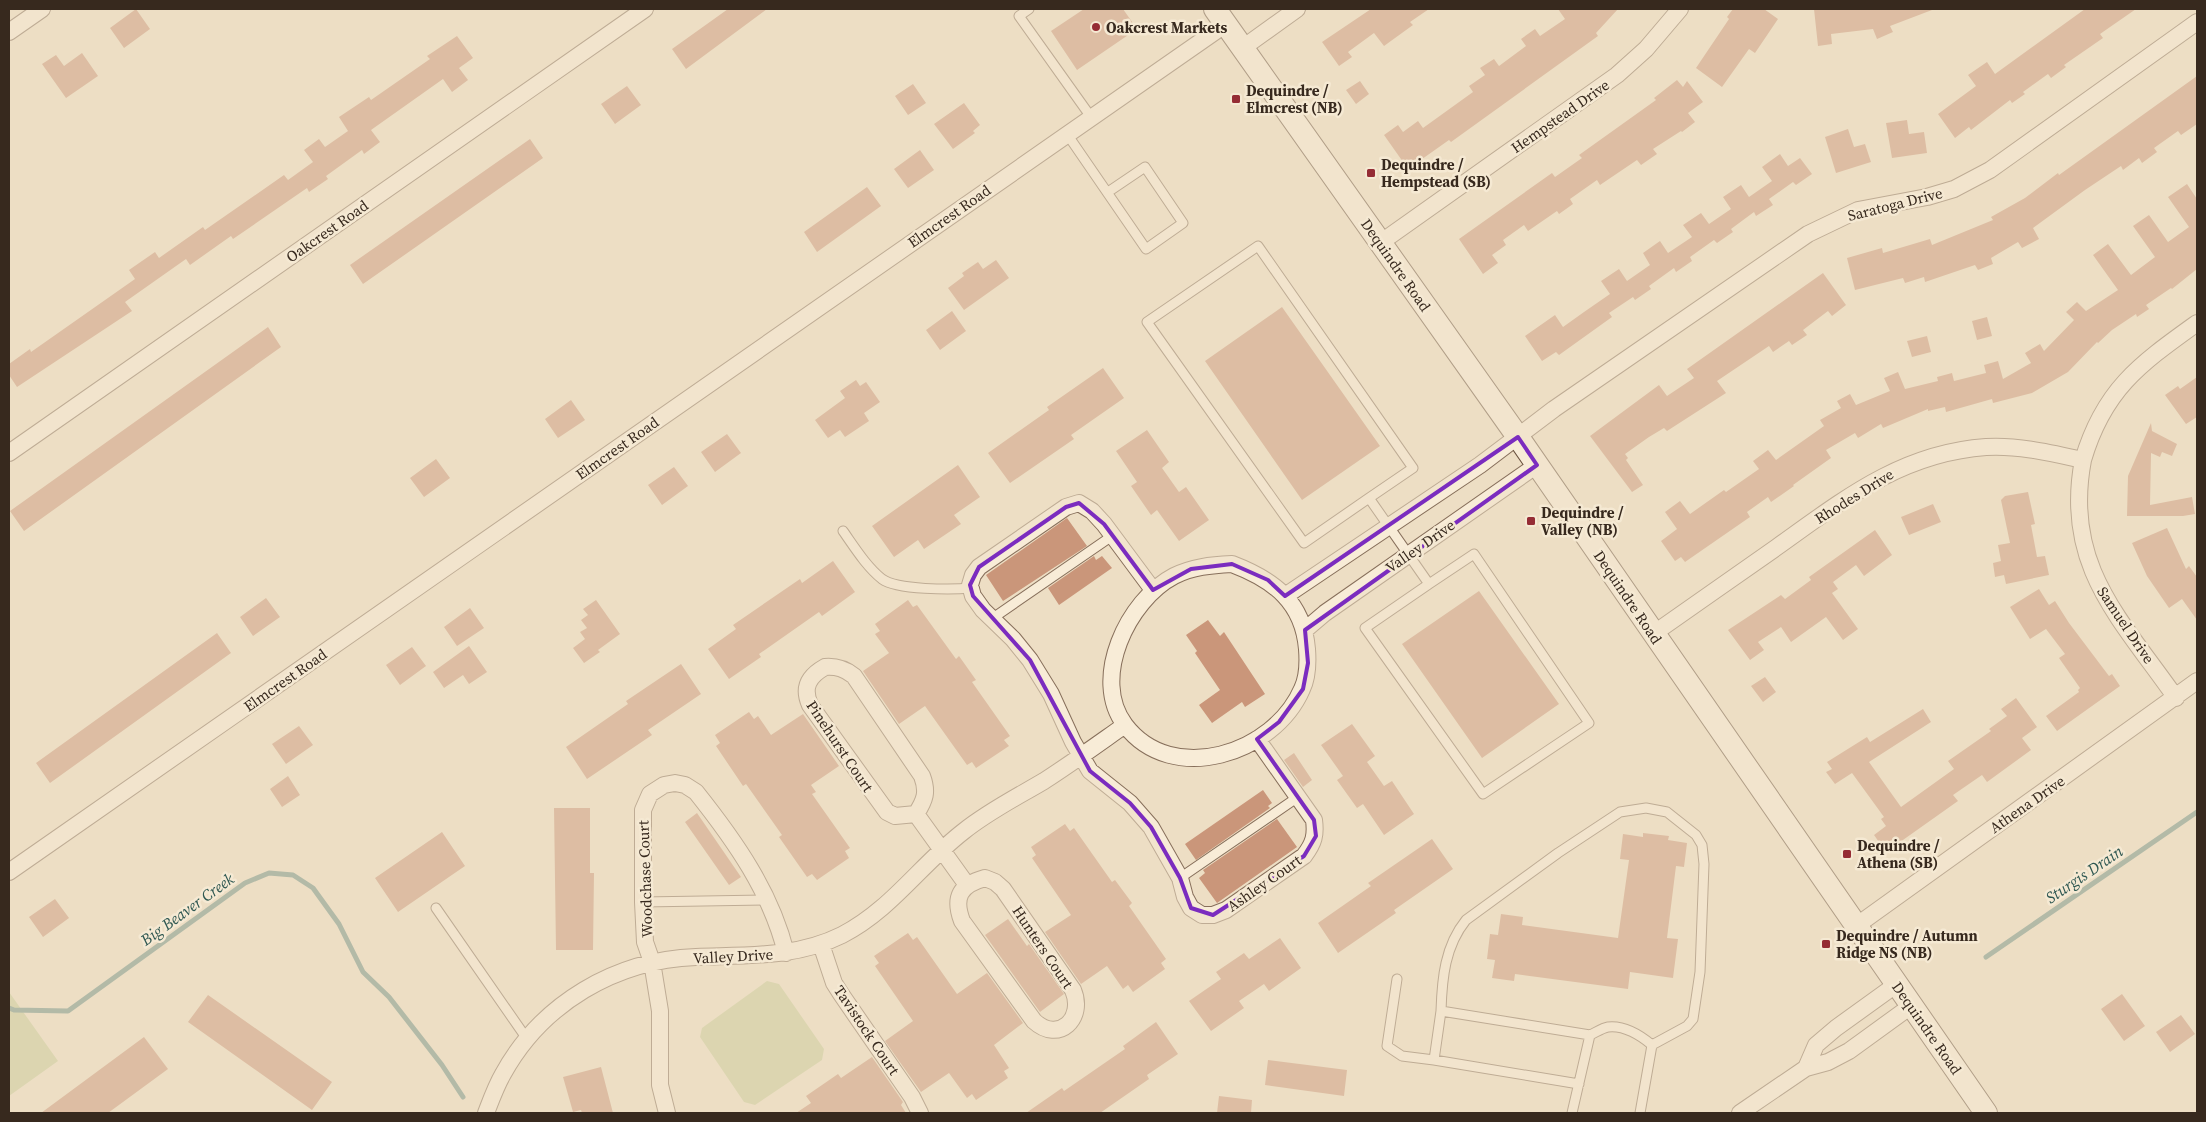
<svg xmlns="http://www.w3.org/2000/svg" width="2206" height="1122" font-family="'Source Serif 4',serif">
<rect width="100%" height="100%" fill="#eddec4"/>
<path fill="#c8cb98" d="M767 981 779 984 824 1049 822 1060 755 1105 744 1102 700 1037 702 1028Z
M9 992 58 1061 9 1096Z"/>
<g fill="none" stroke-linecap="round" stroke-linejoin="round">
<path stroke="#6d8e84" stroke-width="5" d="M1986 957 2197 812
M9 1008 14 1010 68 1011 245 883 269 873 293 875 313 888 339 924 363 972 389 997 442 1065 463 1097"/>
</g>
<path fill="#ca967a" d="M136 9 150 29 124 48 110 28Z
M728 9H767L686 69 672 49Z
M1084 9H1123L1137 29 1077 70 1051 31Z
M1371 9H1429L1410 22 1413 25 1384 46 1374 33 1348 52 1352 57 1339 66 1322 42Z
M1558 9H1618L1596 33 1598 36 1451 142 1449 140 1408 169 1384 135 1398 125 1403 132 1418 121 1423 128 1473 92 1469 86 1485 75 1480 68 1494 59 1499 66 1526 46 1521 39 1535 29 1540 36 1565 19Z
M1733 9H1764L1778 19 1755 53 1749 49 1722 87 1696 68 1729 19 1727 17Z
M1814 9H1932V10L1890 26 1893 32 1877 39 1873 29 1831 34 1832 44 1818 46Z
M2085 9H2136L2100 34 2103 38 2064 65 2066 67 2051 78 2048 74 2023 92 2025 94 2012 103 2010 100 1971 130 1969 127 1955 138 1938 114 1976 86 1968 75 1987 62 1995 74Z
M457 36 473 58 459 68 468 80 452 92 443 79 371 130 380 142 364 154 362 150 326 176 328 179 309 192 307 188 233 239 231 236 190 265 186 259 125 302 132 311 17 387 9 375V364L30 349 31 352 135 279 129 270 155 252 159 258 203 227 205 230 284 175 288 180 313 162 304 150 319 139 325 147 348 131 339 117 369 97 371 100 430 59 427 56Z
M82 53 98 76 66 98 42 64 56 55 64 66Z
M2197 76V124L2181 135 2178 131 2154 148 2157 152 2142 163 2139 158 2123 170 2121 166 2085 190 2033 228 2039 239 2022 248 2018 242 1991 258 1993 264 1978 270 1975 265 1925 282 1924 277 1905 283 1903 278 1855 290 1847 258 1882 248 1883 253 1930 239 1932 245 1993 220 1991 217 2025 198 2058 173 2059 175Z
M1677 80 1683 87 1687 81 1703 102 1688 113 1695 122 1682 132 1681 131 1653 149 1657 154 1641 165 1637 160 1600 185 1597 180 1570 199 1573 204 1559 214 1557 211 1528 231 1524 225 1503 240 1506 245 1492 255 1498 263 1483 274 1459 239 1552 173 1555 177 1582 158 1579 155 1656 100 1654 98Z
M1360 81 1369 94 1356 104 1346 90Z
M913 84 926 103 908 115 895 96Z
M627 86 641 105 615 124 601 104Z
M964 103 980 125 973 131 975 133 953 149 934 124Z
M1907 120 1909 134 1924 132 1927 153 1892 158 1886 123Z
M1848 129 1854 147 1865 144 1871 162 1836 173 1825 137Z
M530 139 543 158 363 284 350 265Z
M920 150 934 170 908 188 894 169Z
M1780 154 1788 166 1800 158 1812 174 1796 185 1793 182 1769 199 1773 205 1756 216 1754 212 1731 229 1733 232 1717 243 1714 240 1690 257 1692 261 1676 272 1674 268 1649 286 1651 289 1635 300 1633 297 1609 313 1612 317 1559 355 1556 352 1542 361 1525 336 1555 315 1563 327 1584 312 1610 294 1601 281 1619 269 1627 281 1650 265 1643 253 1660 241 1668 253 1692 237 1683 225 1701 213 1709 224 1731 209 1723 197 1741 185 1749 197 1772 181 1762 167Z
M2187 184 2197 199V269L2172 289 2171 288 2146 305 2149 309 2137 317 2136 314 2112 330 2098 343 2097 342 2068 372 2032 393 1993 403 1992 399 1946 412 1945 407 1928 411V409L1883 428 1881 424 1858 438 1855 433 1826 450 1831 458 1793 485 1794 486 1771 502 1768 497 1747 512 1750 517 1685 562 1681 557 1675 561 1661 541 1677 529 1665 512 1680 501 1690 514 1724 490 1726 492 1759 469 1753 461 1768 450 1776 460 1824 426 1820 420 1841 408 1837 401 1850 394 1856 405 1890 391 1884 378 1898 372 1905 389 1938 381 1937 377 1952 373 1954 381 1986 373 1984 365 1998 361 2003 379 2031 363 2025 353 2040 344 2044 351 2074 320 2066 312 2077 302 2086 311 2118 290 2093 255 2108 244 2131 275 2155 257 2133 226 2149 215 2168 242 2189 227 2168 197Z
M867 187 881 206 817 252 804 232Z
M996 260 1009 278 964 310 948 288 964 276 962 273 978 262 983 269Z
M1823 273 1846 305 1832 316 1828 311 1803 330 1807 335 1792 345 1789 341 1773 352 1769 346 1717 381 1726 393 1667 431 1664 428 1649 437 1625 454 1628 458 1626 460 1643 485 1632 492 1590 436 1659 385 1667 396 1694 378 1687 369Z
M1282 307 1380 446 1302 500 1205 361Z
M952 311 966 331 940 350 926 330Z
M1987 317 1992 336 1977 340 1972 321Z
M268 327 281 347 24 531 10 511Z
M1927 336 1931 352 1912 357 1907 341Z
M1103 368 1124 398 1071 435 1074 439 1010 483 988 453 1049 410 1047 407Z
M2197 377V417L2186 424 2165 395 2178 386 2180 389Z
M856 380 860 386 866 382 880 402 864 413 869 421 845 437 840 430 828 438 815 420 845 398 840 391Z
M571 400 585 420 558 438 545 419Z
M2151 423 2152 431 2177 444 2172 456 2162 452 2160 457 2151 453 2150 505 2192 497 2195 514 2183 516H2127L2128 476Z
M1147 430 1169 462 1162 468 1179 492 1186 487 1209 520 1179 541 1157 510 1151 515 1131 486 1137 482 1116 451Z
M727 434 741 453 715 472 701 452Z
M436 459 450 478 424 497 410 478Z
M958 465 980 497 954 515 961 524 924 549 918 540 894 557 872 526Z
M674 467 688 486 662 505 648 485Z
M2028 492 2035 524 2031 525 2037 557 2045 556 2049 575 2006 584 2004 575 1995 577 1993 563 2001 561 1998 545 2010 543 2001 500 2005 496Z
M1933 504 1941 522 1909 535 1901 517Z
M1067 518 1087 546 1003 601 986 575Z
M2167 528 2186 569 2189 566 2197 577V620L2182 599 2169 608 2147 576 2132 543Z
M1875 530 1892 555 1864 576 1856 565 1833 582 1838 589 1832 593 1858 629 1843 640 1826 617 1791 642 1781 627 1758 642 1764 650 1750 660 1728 630 1781 595 1785 599 1811 580 1809 577Z
M1094 556 1096 560 1102 556 1112 568 1059 605 1048 588Z
M833 561 855 592 822 616 819 612 759 654 761 657 729 679 708 649 736 629 733 625 800 579 802 583Z
M2039 589 2049 605 2055 601 2069 623 2109 676 2112 674 2120 686 2057 731 2046 716 2079 692 2078 690 2080 688 2059 658 2065 654 2046 629 2030 639 2010 607Z
M1479 591 1559 704 1482 758 1402 644Z
M266 598 280 617 253 636 240 617Z
M596 600 620 634 598 650 600 652 584 663 573 648 585 639 580 632 587 628 581 620 588 615 583 609Z
M908 600 913 607 917 605 956 659 959 656 976 680 972 682 1010 736 1004 740 1009 746 976 768 972 762 967 765 925 706 899 724 863 671 889 653 875 634 880 631 875 624Z
M470 608 484 628 457 646 444 627Z
M1208 620 1220 636 1224 632 1265 694 1245 707 1242 702 1212 723 1199 705 1220 690 1195 653 1197 651 1186 635Z
M217 633 231 653 50 783 36 763Z
M469 646 487 672 469 684 463 675 444 688 433 672Z
M412 647 426 666 400 685 386 665Z
M681 664 701 694 648 730 652 735 587 779 566 747 628 704 626 701Z
M1765 677 1776 692 1763 702 1751 686Z
M2016 698 2037 727 2022 738 2031 750 1987 782 1982 775 1953 795 1958 801 1886 852 1874 835 1886 826 1881 819 1884 817 1852 773 1835 784 1826 772 1832 769 1827 762 1867 737 1870 742 1923 709 1931 722 1869 762 1901 807 1954 769 1948 761 1991 731 1989 729 2007 716 2001 709Z
M749 712 754 719 758 716 771 735 803 714 839 766 811 785 816 792 812 794 850 848 845 851 849 858 817 880 812 874 807 877 779 837 782 835 746 784 743 786 716 746 720 743 715 735Z
M1352 724 1375 756 1367 762 1384 786 1392 781 1414 814 1384 835 1363 804 1357 808 1337 780 1343 776 1321 745Z
M299 726 313 745 286 764 272 744Z
M1294 753 1312 780 1303 787 1284 760Z
M288 776 300 795 282 807 270 789Z
M1263 790 1272 803 1268 806 1270 808 1196 860 1185 844Z
M554 808H590V873H594L593 950H556Z
M697 813 741 877 729 885 685 822Z
M1277 819 1297 847 1217 903 1199 878 1205 873 1203 870Z
M1065 824 1070 831 1074 828 1112 882 1115 880 1132 903 1129 906 1166 959 1161 963 1165 969 1133 992 1128 985 1123 989 1107 966 1081 984 1045 932 1071 915 1032 858 1036 855 1031 847Z
M442 832 465 866 398 912 375 878Z
M1643 833 1669 836 1668 840 1687 843 1684 867 1676 866 1667 938 1678 939 1673 978 1630 972 1628 989 1515 974 1514 981 1492 978 1495 960 1487 959 1490 934 1498 935 1501 914 1523 917 1522 925 1618 938 1629 860 1620 859 1623 834 1643 837Z
M1432 839 1453 869 1394 910 1396 913 1338 953 1318 923 1371 886 1368 883Z
M55 899 69 918 43 937 29 917Z
M1008 919 1027 946 1029 944 1064 994 1040 1012 985 935Z
M908 933 913 940 917 937 957 994 987 973 1023 1023 994 1045 1009 1068 1004 1071 1008 1078 976 1100 972 1094 967 1098 949 1073 921 1092 885 1041 913 1021 875 966 879 963 874 956Z
M1280 938 1301 968 1269 991 1264 984 1239 1001 1244 1008 1211 1031 1189 1001 1221 979 1216 972 1244 953 1249 959Z
M2122 994 2145 1026 2124 1041 2101 1009Z
M208 995 332 1082 312 1110 188 1022Z
M2181 1015 2195 1034 2170 1052 2156 1032Z
M1156 1022 1178 1054 1147 1075 1149 1079 1100 1113H1026L1062 1088 1064 1091 1125 1049 1123 1046Z
M144 1037 168 1069 108 1113H41Z
M872 1057 903 1102 901 1105 906 1113H796L811 1103 806 1096 838 1074 841 1078Z
M1268 1060 1347 1070 1344 1096 1265 1085Z
M601 1067 613 1113H582L581 1110 573 1112 563 1077Z
M1219 1096 1252 1100 1251 1113H1217Z"/>
<g fill="none" stroke-linecap="round" stroke-linejoin="round">
<defs>
<path id="service" d="M1029 9 1019 16 1091 117
M1067 134 1146 249 1183 223 1145 167 1108 192
M1369 498 1304 543 1147 322 1258 246 1413 468 1369 498 1429 584 1474 554 1589 723 1483 794 1365 628 1429 584
M843 531C855 548 866 566 882 579 897 590 952 590 971 588
M993 618 1112 536
M1180 878 1298 797
M643 902 768 900
M436 908 527 1039
M1397 979 1387 1046 1402 1056 1434 1060
M1441 1011C1442 978 1445 946 1466 920L1558 853 1620 812 1646 808 1667 812 1696 835 1702 845 1704 864 1700 972 1693 1019 1687 1026 1652 1045
M1579 1084 1434 1060 1441 1011 1590 1035
M1572 1113 1590 1035C1595 1033 1602 1028 1608 1027 1625 1025 1640 1035 1652 1045L1640 1113"/>
<path id="minor" d="M9 32 42 9
M1244 47 1297 9
M1380 243 1617 75 1646 49 1680 9
M9 453 645 9
M2083 460C2063 565 2120 618 2176 698
M1232 564C1274 580 1303 602 1307 649 1308 662 1308 677 1302 689 1274 754 1172 787 1125 725 1090 679 1128 600 1174 576 1192 567 1211 565 1232 564Z
M1153 590 1104 524 1092 511 1079 503 1066 507 979 567 973 575 970 585 973 596 983 610 1013 639 1030 660 1051 694 1073 742 1090 771 1130 803 1151 827 1180 878 1185 897 1191 908 1202 915H1213L1226 910 1304 856C1314 843 1316 835 1314 820L1257 739
M1285 596 1480 465 1554 409 1808 234 1858 210 1927 197 1954 189 1990 170 2197 22
M1305 630 1325 613 1537 465
M1653 634C1694 605 1736 576 1777 547 1843 500 1901 453 1986 447 2018 445 2051 453 2083 460 2104 389 2140 364 2197 323
M825 667C837 666 845 669 854 676L922 776C928 792 925 800 916 814L895 816 887 812 810 705C802 687 809 676 825 667Z
M916 814 967 885
M9 872 1226 24
M985 878 995 882 1003 889 1073 990C1085 1018 1059 1044 1034 1021L962 921C953 897 960 885 985 878Z
M1856 926 2197 681
M821 944 834 983 841 994 912 1097 920 1113
M1806 1068 1816 1045 1836 1028 1897 984
M486 1113C491 1100 496 1086 503 1074 542 1003 616 960 696 957 746 955 796 958 842 935 891 910 921 864 964 831 989 811 1017 797 1044 781 1072 763 1098 744 1125 725
M667 1113 660 1085V1011L652 962 645 942 643 902V810L650 794 664 785 675 783 685 785 696 792C735 841 771 892 786 953
M1740 1113 1806 1068 1828 1062 1849 1051 1911 1006"/>
<path id="secondary" d="M1215 9 1518 437 1986 1113"/>
</defs>
<use href="#service" stroke="#876f5b" stroke-width="11"/>
<use href="#minor" stroke="#876f5b" stroke-width="18"/>
<use href="#secondary" stroke="#69513e" stroke-width="24"/>
<use href="#service" stroke="#f8ecd7" stroke-width="9"/>
<use href="#minor" stroke="#f8ecd7" stroke-width="16"/>
<use href="#secondary" stroke="#f8ecd7" stroke-width="22"/>
</g>
<path d="M0 0H2206V1122H0ZM1518 437 1537 465 1305 630 1308 663 1303 689 1279 722 1257 739 1314 820 1316 836 1304 856 1213 915 1191 908 1180 878 1151 827 1130 803 1090 771 1030 660 973 596 970 585 979 567 1066 507 1079 503 1104 524 1153 590 1191 569 1232 564 1268 580 1285 596Z" fill="#eddec4" fill-opacity=".55" fill-rule="evenodd"/>
<path fill="none" stroke="#7b2cbf" stroke-width="4" stroke-linejoin="round" d="M1518 437 1537 465 1305 630 1308 663 1303 689 1279 722 1257 739 1314 820 1316 836 1304 856 1213 915 1191 908 1180 878 1151 827 1130 803 1090 771 1030 660 973 596 970 585 979 567 1066 507 1079 503 1104 524 1153 590 1191 569 1232 564 1268 580 1285 596Z"/>
<g fill="#952c34" stroke="#f5e9d3" stroke-width="2">
<circle cx="1096" cy="27" r="5"/>
<rect x="1231" y="94" width="10" height="10" rx="2.5"/>
<rect x="1366" y="168" width="10" height="10" rx="2.5"/>
<rect x="1526" y="516" width="10" height="10" rx="2.5"/>
<rect x="1842" y="849" width="10" height="10" rx="2.5"/>
<rect x="1821" y="939" width="10" height="10" rx="2.5"/>
</g>
<g text-anchor="middle" dominant-baseline="central" stroke-width="5" stroke-linejoin="round" paint-order="stroke">
<g font-size="15" font-weight="bold" fill="#37291e" stroke="#f5e9d3" text-anchor="start">
<text x="1106" y="27">Oakcrest Markets</text>
<text x="1246" y="90">Dequindre /<tspan x="1246" dy="17">Elmcrest (NB)</tspan></text>
<text x="1381" y="164">Dequindre /<tspan x="1381" dy="17">Hempstead (SB)</tspan></text>
<text x="1541" y="512">Dequindre /<tspan x="1541" dy="17">Valley (NB)</tspan></text>
<text x="1857" y="845">Dequindre /<tspan x="1857" dy="17">Athena (SB)</tspan></text>
<text x="1836" y="935">Dequindre / Autumn<tspan x="1836" dy="17">Ridge NS (NB)</tspan></text>
</g>
<g font-size="15" fill="#37291e" stroke="#f5e9d3">
<text transform="translate(1560 116) rotate(-35)">Hempstead Drive</text>
<text transform="translate(1895 204) rotate(-14)">Saratoga Drive</text>
<text transform="translate(949 216) rotate(-35)">Elmcrest Road</text>
<text transform="translate(327 231) rotate(-35)">Oakcrest Road</text>
<text transform="translate(1396 265) rotate(55)">Dequindre Road</text>
<text transform="translate(617 448) rotate(-35)">Elmcrest Road</text>
<text transform="translate(1854 496) rotate(-32)">Rhodes Drive</text>
<text transform="translate(1420 546) rotate(-35)">Valley Drive</text>
<text transform="translate(1628 597) rotate(56)">Dequindre Road</text>
<text transform="translate(2126 625) rotate(56)">Samuel Drive</text>
<text transform="translate(285 680) rotate(-35)">Elmcrest Road</text>
<text transform="translate(840 746) rotate(56)">Pinehurst Court</text>
<text transform="translate(2027 804) rotate(-35)">Athena Drive</text>
<text transform="translate(645 879) rotate(-92)">Woodchase Court</text>
<text transform="translate(1264 883) rotate(-35)">Ashley Court</text>
<text transform="translate(1043 947) rotate(56)">Hunters Court</text>
<text transform="translate(733 956) rotate(-3)">Valley Drive</text>
<text transform="translate(1927 1028) rotate(55)">Dequindre Road</text>
<text transform="translate(867 1030) rotate(56)">Tavistock Court</text>
</g>
<g font-size="16" font-style="italic" fill="#2e5751" stroke="#f5e9d3">
<text transform="translate(2084 874) rotate(-34)">Sturgis Drain</text>
<text transform="translate(187 909) rotate(-36)">Big Beaver Creek</text>
</g>
</g>
<rect width="2206" height="1122" fill="none" stroke="#37291e" stroke-width="20"/>
</svg>
